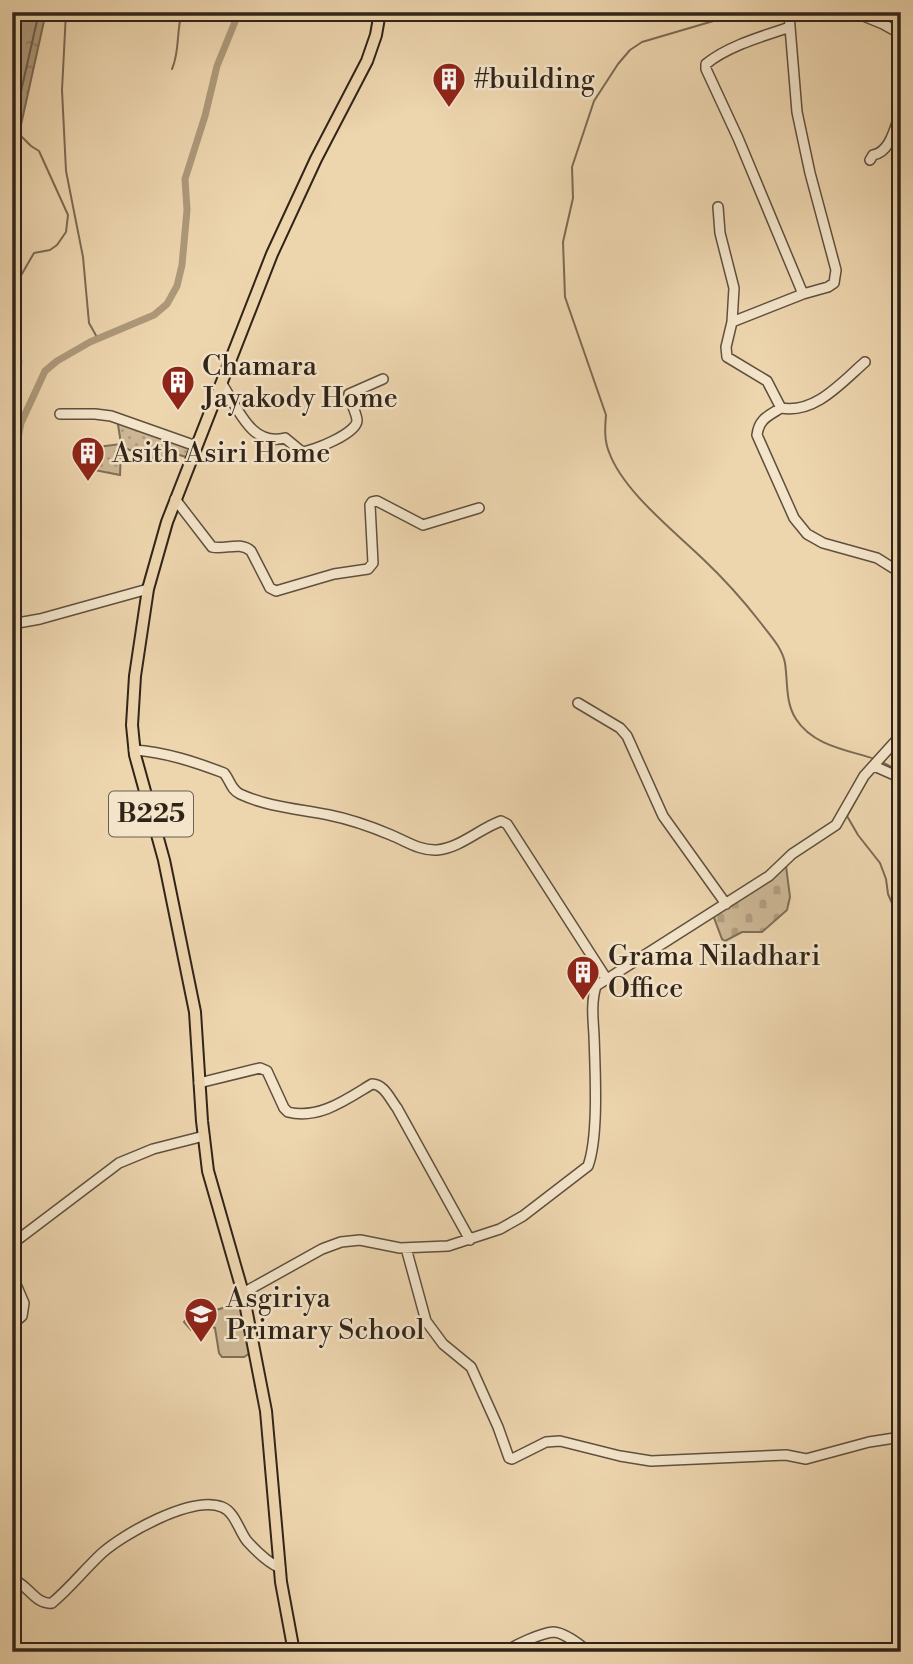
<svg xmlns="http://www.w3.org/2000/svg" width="913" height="1664" font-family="'Libre Bodoni',serif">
<defs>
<pattern id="cemetery-stones" width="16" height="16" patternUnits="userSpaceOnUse" patternTransform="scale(1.75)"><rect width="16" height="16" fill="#cdb795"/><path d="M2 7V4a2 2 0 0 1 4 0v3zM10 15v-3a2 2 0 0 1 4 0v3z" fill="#b09d80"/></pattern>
<pattern id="garden-dots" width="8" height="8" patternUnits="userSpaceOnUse" patternTransform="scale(1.75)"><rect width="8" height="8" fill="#cdb795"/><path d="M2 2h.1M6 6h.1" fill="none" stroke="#b09d80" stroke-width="1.8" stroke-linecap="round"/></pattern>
<pattern id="water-ripples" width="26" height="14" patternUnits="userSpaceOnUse" patternTransform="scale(1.75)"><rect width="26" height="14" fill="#ad997b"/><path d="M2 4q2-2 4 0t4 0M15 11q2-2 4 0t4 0" fill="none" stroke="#8d7d64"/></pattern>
</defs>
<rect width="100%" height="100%" fill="#edd5ae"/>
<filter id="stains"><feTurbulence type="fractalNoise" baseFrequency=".00286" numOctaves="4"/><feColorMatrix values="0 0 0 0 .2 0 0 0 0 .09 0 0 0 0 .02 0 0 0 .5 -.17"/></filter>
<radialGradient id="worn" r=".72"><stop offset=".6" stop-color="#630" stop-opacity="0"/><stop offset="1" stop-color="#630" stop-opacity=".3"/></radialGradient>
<path fill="url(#cemetery-stones)" stroke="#7e6e57" stroke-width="2" d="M784 865 786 866 790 897 787 910 762 932H742L725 941 722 939 713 915Z"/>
<path fill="#cdb795" stroke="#7e6e57" stroke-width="2" d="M229 1306H238L242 1310 250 1353 244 1357H222L219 1353 215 1328 210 1326 191 1330 184 1322 187 1319Z"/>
<path fill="url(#garden-dots)" stroke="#7e6e57" stroke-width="2" d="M117 418 196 446 190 458 172 453 168 463 124 448 121 451 120 475 94 470 91 452 98 447 121 444Z"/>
<path fill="url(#water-ripples)" stroke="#7b6a54" stroke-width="2" d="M19 12H46L19 134 12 140V44Z"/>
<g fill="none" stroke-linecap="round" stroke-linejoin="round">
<path stroke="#6e5e4a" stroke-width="2" d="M12 131 39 12"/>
<path stroke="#7b6a54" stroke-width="2" d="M66 12 62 90 66 171 83 257 89 323 98 339
M744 12 642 42 630 50 618 64 594 101 572 167 573 198 563 242 565 297 606 415C605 427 604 440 609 452 623 491 673 530 703 559 723 578 743 600 760 622 769 634 782 647 785 663 788 682 785 702 796 719 813 746 848 750 875 759
M172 69C180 51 176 32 182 12
M12 291 34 253 50 250 57 245 66 232 68 215 39 151 31 146 19 134
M12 341C28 361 19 367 16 391L12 396
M880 761 901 772
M870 775 847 816 858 835 880 863 886 879 888 894 896 912V928L901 934
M898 1165 901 1163"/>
<path stroke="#ad997b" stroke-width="7" d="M12 467 21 423 45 371 57 361 90 342 154 315 167 304 177 286 182 265 187 210 185 179 205 116 217 66 239 12"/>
<defs>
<path id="minor" d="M789 12 790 27C763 36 728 46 706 64V69L738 138 803 294
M854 12 883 24 901 34
M870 160 873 155C891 152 895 126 901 111
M718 207 720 233 734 288 732 322
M865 362C841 383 815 414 781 408 768 416 759 419 757 435L794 518 807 534 823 543 877 558 901 573
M222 384C238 408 251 447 285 438L302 452C313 451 358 433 357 420 356 411 350 403 349 394L383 379
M781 408 767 381 727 357 726 347 732 322 803 294 828 287 834 283 836 270 810 173 797 112 790 27
M60 414H95L111 416 196 446
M175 499 212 547C225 550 240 541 251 551L270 588 276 591 334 574 368 569 373 563 370 505 372 502 377 501 423 525 479 508
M12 624 40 619 148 589
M578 703 620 728 627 736 663 816 726 904
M134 750C165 752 195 762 224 773 230 780 231 790 240 794 268 807 299 809 329 815 349 819 372 827 391 835 406 841 420 851 437 850 460 848 479 829 501 821L507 824 606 978
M874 766 901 778
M199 1083 260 1068 267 1071 284 1108 288 1112C319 1120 347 1099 372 1084 384 1084 390 1099 397 1108L470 1240
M12 1244 119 1163 153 1149 204 1136
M406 1248 426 1321 443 1344 471 1367 498 1427 509 1458 512 1459 546 1442 560 1441 620 1456 651 1461 786 1455 806 1459 869 1442 901 1437
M12 1275 24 1303 22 1316 12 1325
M243 1293 322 1249 341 1242 360 1240 400 1248 448 1246 500 1229 523 1216 588 1166C599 1136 595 1069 594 1035 593 1019 591 1002 596 986L769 876 792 854 836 825 864 776 901 735
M12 1579C28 1584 35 1605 52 1603 70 1588 84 1570 101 1554 123 1534 192 1495 222 1507 235 1512 239 1531 247 1541 256 1551 267 1562 280 1568
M505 1652C515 1645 541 1633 553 1632 564 1632 580 1645 589 1652"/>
<path id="major" d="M294 1652 281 1582 266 1411 243 1293 208 1171 202 1121 195 1012 164 860 135 755 132 725 135 676 148 589 167 522 272 254 316 159 367 61 376 35 380 12"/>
</defs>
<use href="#minor" stroke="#5f503e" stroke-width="12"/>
<use href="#major" stroke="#302419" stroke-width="14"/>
<use href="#minor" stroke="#f3e4ca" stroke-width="9"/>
<use href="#major" stroke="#edd5ae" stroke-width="10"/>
</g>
<defs>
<symbol id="building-pin" viewBox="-11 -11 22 30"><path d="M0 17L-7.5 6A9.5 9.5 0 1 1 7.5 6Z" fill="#8f2418" stroke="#f3e4ca"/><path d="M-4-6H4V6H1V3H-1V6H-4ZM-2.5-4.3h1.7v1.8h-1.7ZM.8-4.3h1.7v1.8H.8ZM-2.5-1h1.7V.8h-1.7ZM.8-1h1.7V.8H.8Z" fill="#fff"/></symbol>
<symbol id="school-pin" viewBox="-11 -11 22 30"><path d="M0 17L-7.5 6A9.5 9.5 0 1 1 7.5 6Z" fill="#8f2418" stroke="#f3e4ca"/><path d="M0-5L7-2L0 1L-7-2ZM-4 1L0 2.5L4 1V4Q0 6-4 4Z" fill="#fff"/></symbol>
</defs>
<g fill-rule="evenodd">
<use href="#building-pin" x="430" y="60" width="38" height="52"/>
<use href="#building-pin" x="159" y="363" width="38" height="52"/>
<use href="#building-pin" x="69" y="434" width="38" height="52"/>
<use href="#building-pin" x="564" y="953" width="38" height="52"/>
<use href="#school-pin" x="182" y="1295" width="38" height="52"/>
</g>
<g text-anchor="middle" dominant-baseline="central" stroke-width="5" stroke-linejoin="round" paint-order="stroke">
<rect fill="#f3e4ca" stroke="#6a5e4e" stroke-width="2" x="109" y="791.5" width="84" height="45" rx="5"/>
<g font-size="26" font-weight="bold" fill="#302419">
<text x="151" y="814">B225</text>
</g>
<g font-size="28" fill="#302419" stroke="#f3e4ca" text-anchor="start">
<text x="474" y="79">#building</text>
<text x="202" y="366">Chamara<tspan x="202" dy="32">Jayakody Home</tspan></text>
<text x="112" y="453">Asith Asiri Home</text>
<text x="608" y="956">Grama Niladhari<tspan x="608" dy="32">Office</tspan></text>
<text x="226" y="1298">Asgiriya<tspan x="226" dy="32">Primary School</tspan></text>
</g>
</g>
<rect width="913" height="1664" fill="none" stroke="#edd5ae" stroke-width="42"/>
<rect x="14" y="14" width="885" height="1636" fill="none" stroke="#302419" stroke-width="3.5"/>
<rect x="21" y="21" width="871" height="1622" fill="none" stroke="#302419" stroke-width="2"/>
<rect width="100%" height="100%" filter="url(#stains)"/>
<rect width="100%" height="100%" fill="url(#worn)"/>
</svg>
